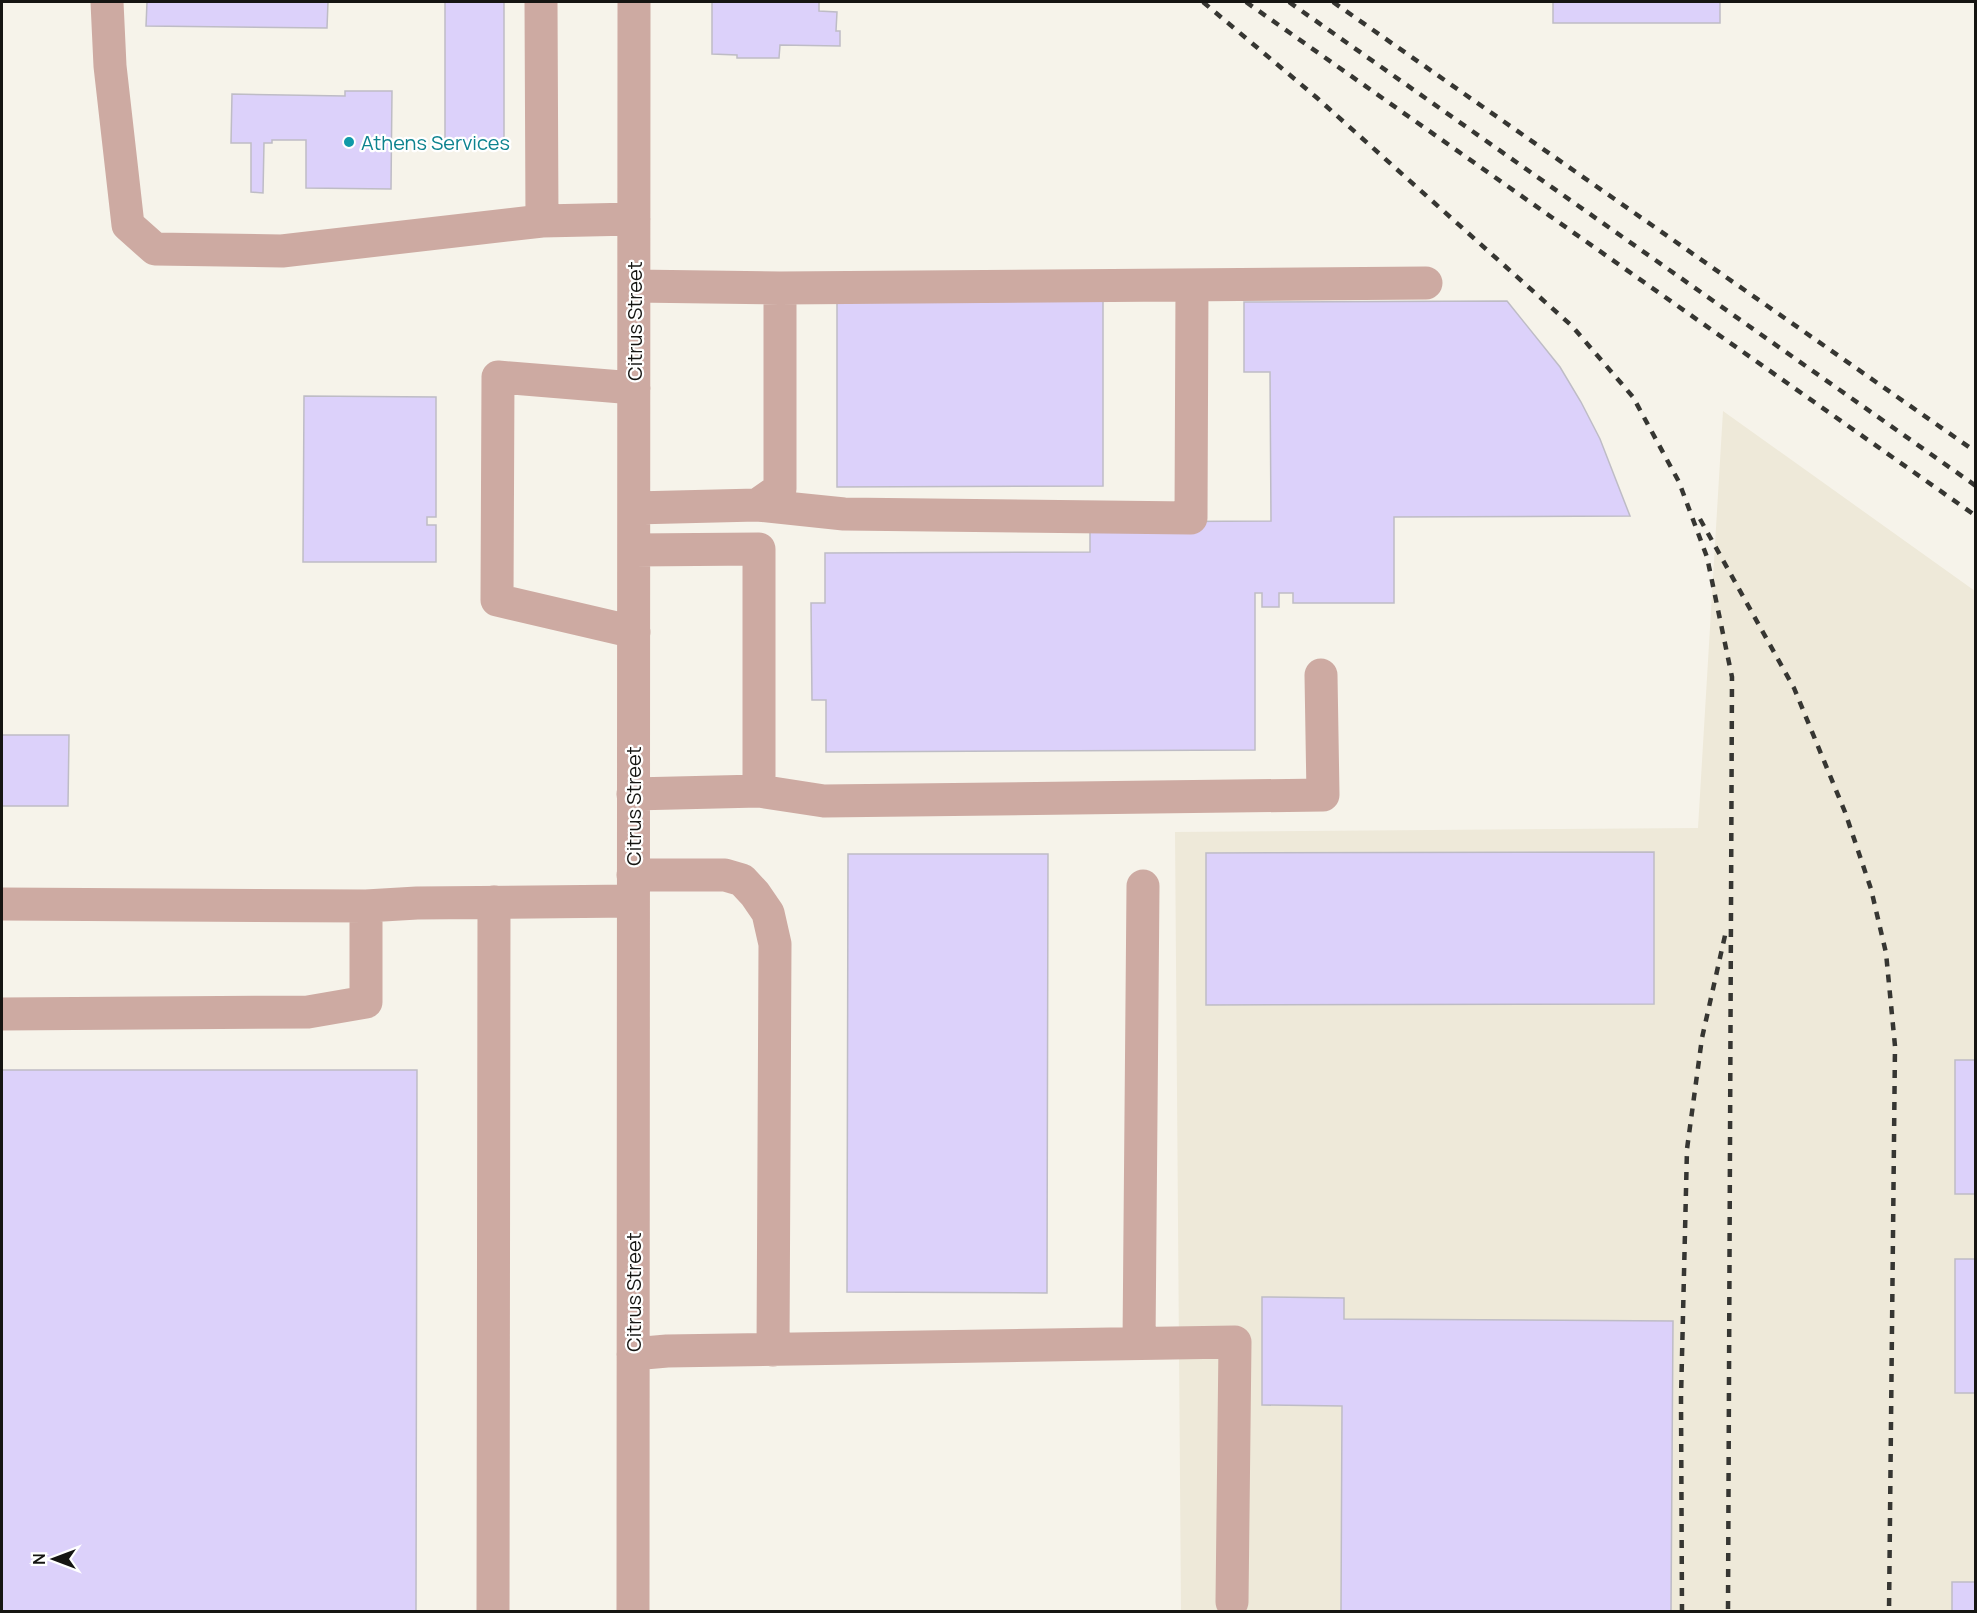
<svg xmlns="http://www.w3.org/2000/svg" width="1977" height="1613" font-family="Manrope,sans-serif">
<rect width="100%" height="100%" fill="#f6f3ea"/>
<path fill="#eee9d9" d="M1723 411 1975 591V1611H1181L1175 832 1698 828Z"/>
<path fill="#dcd1fa" stroke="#bebcc5" stroke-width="1.5" d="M147 2H328L327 28 146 26Z
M445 2H504V142H445Z
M712 2H819V11L837 12 836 31H840V46L780 45 779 58H737V55L712 54Z
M1553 2H1720V23H1553Z
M345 91H392L391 189 306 188V140H272V143H264L263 193 251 192V143H231L232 94 345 96Z
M1103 301V486L837 487V302Z
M1507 301 1560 367 1581 402 1600 439 1630 516 1394 517V603H1293V593H1279V607H1262V593H1255V750L826 752V700H812L811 603H825V553L1090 552V522L1271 521 1270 372H1244V302Z
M304 396 436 397V517H427V525H436V562H303Z
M2 735H69L68 806H2Z
M1654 852V1004L1206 1005V853Z
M848 854H1048L1047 1293 847 1292Z
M1955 1060H1976V1194H1955Z
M2 1070H417L416 1612H2Z
M1955 1259H1976V1393H1955Z
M1262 1297 1344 1298V1319L1673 1321 1671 1612H1341L1342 1406 1262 1405Z
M1952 1582H1976V1612H1952Z"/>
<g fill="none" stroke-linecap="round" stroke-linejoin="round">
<path stroke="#cdaaa2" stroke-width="33" d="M107 2 110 66 128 225 155 249 282 251 542 221
M541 2 542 221 634 219
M634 286 780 288V489L757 505
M780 288 1426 283
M634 388 498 377 497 600 634 632
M634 508 757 505 844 514 1191 518 1192 285
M759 791 824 801 1323 795 1321 675
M633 794 759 791V549L634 550
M633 875H725L742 880 755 894 768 913 775 944 773 1350
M2 904 366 906
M2 1014 308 1012 366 1002V906L417 903 633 901
M1139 1343 1143 886
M633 1354 667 1351 1235 1342 1232 1602
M493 1612 494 902
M633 1612 634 2"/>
<path stroke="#363632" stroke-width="4.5" stroke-dasharray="8 8" stroke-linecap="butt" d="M1203 2 1316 97 1572 326 1633 397 1679 482 1707 557 1732 677 1728 1612
M1246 2 1976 516
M1289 2 1976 486
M1333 2 1976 452
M1700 519 1794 688 1845 812 1871 889 1886 953 1895 1046 1889 1612
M1682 1612 1681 1398 1687 1149 1702 1038 1726 931"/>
</g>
<circle fill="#0f9aa8" stroke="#fff" stroke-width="2" cx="349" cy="142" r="6"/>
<g text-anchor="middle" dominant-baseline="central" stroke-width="4.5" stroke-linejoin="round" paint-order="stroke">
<g font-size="20" fill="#0d838f" stroke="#fff" text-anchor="start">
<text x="361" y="142">Athens Services</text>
</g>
<g font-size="20" fill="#151512" stroke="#fff">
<text transform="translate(634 321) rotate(-90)">Citrus Street</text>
<text transform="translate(633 806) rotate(-90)">Citrus Street</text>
<text transform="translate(633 1292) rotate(-90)">Citrus Street</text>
</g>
</g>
<rect width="1977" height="1613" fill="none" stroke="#151512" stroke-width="6"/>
<g transform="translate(54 1559) rotate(270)" stroke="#ffffff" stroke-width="4.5" paint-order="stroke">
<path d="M0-4.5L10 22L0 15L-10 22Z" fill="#151512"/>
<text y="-9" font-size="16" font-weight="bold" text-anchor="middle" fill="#151512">N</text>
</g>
</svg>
